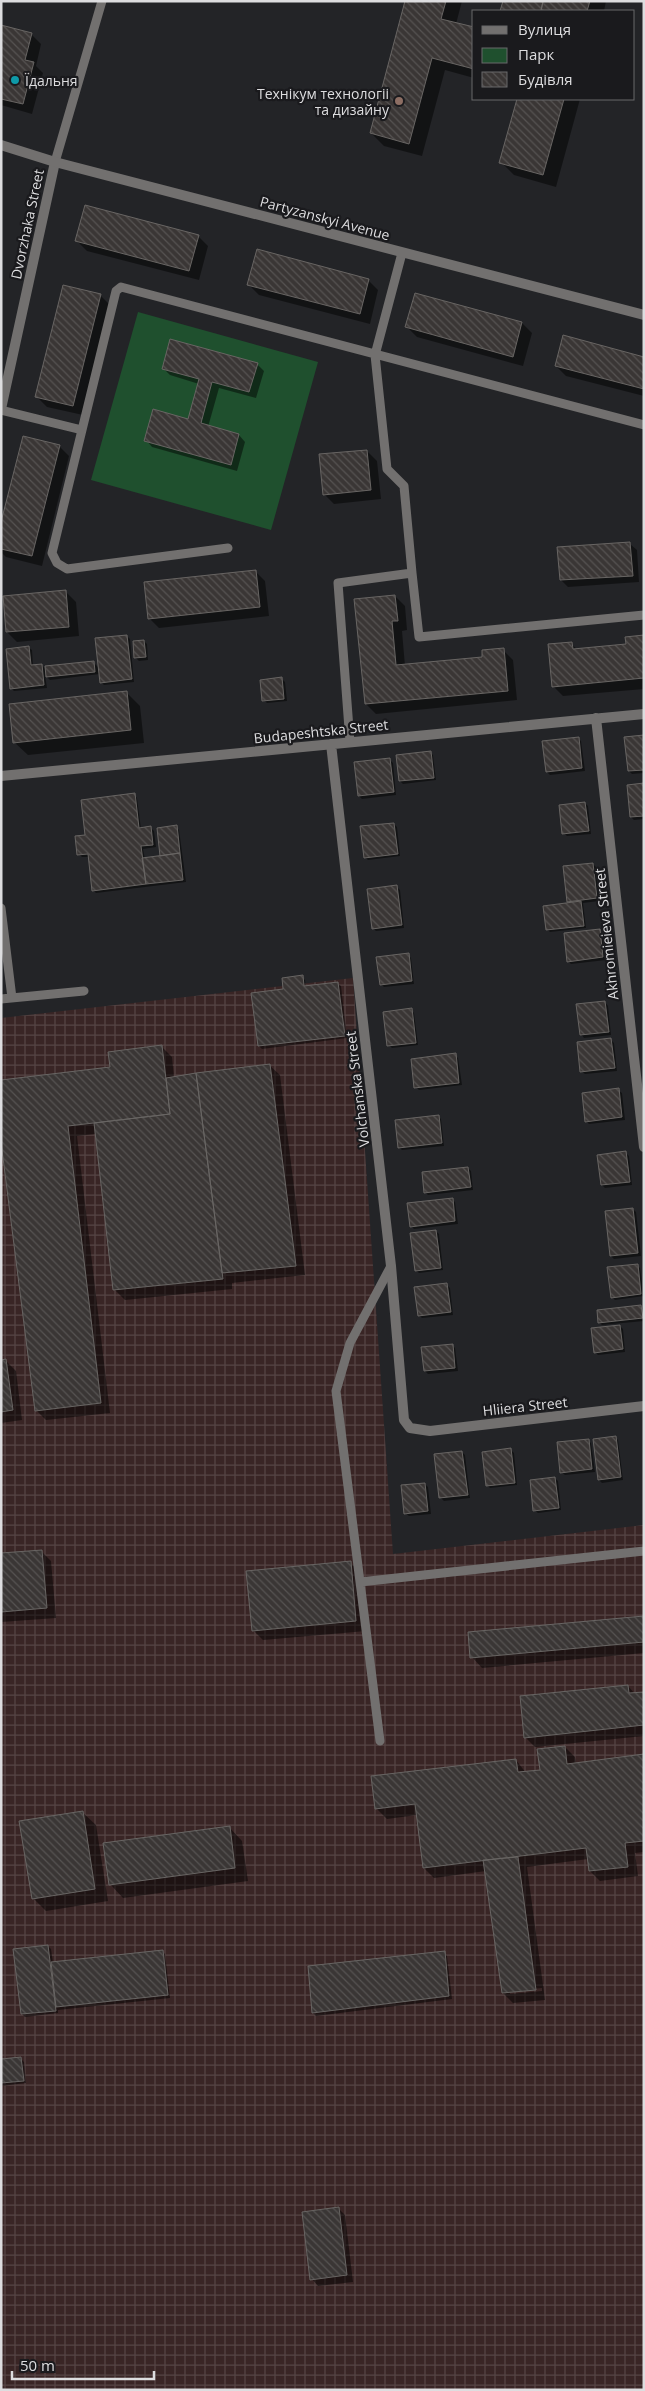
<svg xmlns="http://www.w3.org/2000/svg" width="645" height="2391" font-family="'Open Sans',sans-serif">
<defs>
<pattern id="industrial-grid" width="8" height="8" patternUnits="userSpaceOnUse" patternTransform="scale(1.25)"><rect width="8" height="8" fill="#392525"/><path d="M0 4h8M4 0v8" fill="none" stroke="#544"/></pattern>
<pattern id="building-back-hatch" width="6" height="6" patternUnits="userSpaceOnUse" patternTransform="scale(1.25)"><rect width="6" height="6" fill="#3a3635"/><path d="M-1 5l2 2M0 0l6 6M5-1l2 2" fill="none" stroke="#565352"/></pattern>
</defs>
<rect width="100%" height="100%" fill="#232427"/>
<path fill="url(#industrial-grid)" d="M353 978 393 1554 644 1525V2390H1V1018Z"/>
<path fill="#1f502e" d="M138 312 318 362 271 530 91 480Z"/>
<path fill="#0007" fill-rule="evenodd" d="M406 1H462L456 24 474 29V78L445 70 422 156 384 146 371 133Z
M504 1H606L604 11H502Z
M1 27 31 34 41 44 36 66 43 73 32 114 1 105Z
M518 99H580L556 187 514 175 501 162Z
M198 236 208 246 199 280 87 251 77 241Z
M368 280 378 290 370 324 259 295 249 285Z
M416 294 522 323 532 333 523 366 417 337 407 327Z
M100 295 110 305 83 415 47 407 37 397Z
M644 358V396L566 376 556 366Z
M257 364 264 371 256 398 219 388 208 427 239 435 245 442 237 471 152 447 146 440 189 421 199 384 170 375 164 369Z
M59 446 69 456 42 566 6 557 1 552V527Z
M367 451 377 461 381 499 334 504 324 494Z
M630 544 637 550 639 582 568 587 561 580Z
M255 571 265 581 269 616 159 628 149 618Z
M66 592 76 602 79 636 17 642 7 632Z
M395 596 405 606 407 630 402 631 405 666 484 658 503 650 513 660 517 700 376 714 366 704Z
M127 636 130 639 134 682 104 685 101 682 100 674 50 680 45 675 47 688 14 691 11 688 28 647 32 650 33 666 42 665 46 670 93 662 99 668Z
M644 636V689L563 696 553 686 571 644 577 649 627 645Z
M144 641 147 644 148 660 139 661 136 658Z
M282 679 285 682 287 701 267 703 264 700Z
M127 693 140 706 144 743 28 755 14 742Z
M644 736V773L632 774 629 771Z
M578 738 581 741 585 771 550 775 547 772Z
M430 752 433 755 436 780 403 784 400 781Z
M390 760 393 763 396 795 362 799 359 796Z
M644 785V819L634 820 631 817Z
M134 794 137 798 141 829 151 828 154 831 156 847 143 849 145 859 162 857 176 827 179 830 186 882 96 893 93 890 89 857H82L79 854 87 836Z
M585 803 588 806 591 834 567 836 564 833Z
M394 824 397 827 400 856 368 860 365 857Z
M593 864 596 867 599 901 583 903 586 928 550 932 547 929 569 904 564 868Z
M397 887 400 890 404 928 376 931 373 928Z
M599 930 602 934 606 960 571 964 568 961Z
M408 955 411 958 414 984 384 987 381 984Z
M302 977 305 980 306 987 337 983 341 986 347 1038 262 1049 259 1046 253 994 284 990Z
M605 1002 608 1006 611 1035 584 1038 581 1034Z
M411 1010 414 1013 418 1045 392 1048 389 1045Z
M611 1040 614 1043 617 1071 585 1074 581 1071Z
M162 1047 172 1057 174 1078 269 1065 280 1075 305 1275 232 1283V1289L125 1300 114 1289 96 1134 77 1136 110 1413 46 1420 36 1410 1 1145V1081L111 1068Z
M455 1055 458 1058 462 1085 419 1090 416 1087Z
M618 1090 622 1093 625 1120 589 1124 586 1121Z
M438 1116 441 1119 444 1146 402 1150 399 1147Z
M626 1153 629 1156 632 1185 605 1188 602 1185Z
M468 1168 471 1171 473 1190 428 1195 425 1192Z
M452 1199 455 1202 458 1224 414 1229 411 1226Z
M633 1209 636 1212 641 1256 614 1259 611 1256Z
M436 1231 439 1234 443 1270 419 1273 416 1270Z
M637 1265 640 1268 644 1296 615 1300 612 1297Z
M447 1285 450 1288 453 1315 422 1318 419 1315Z
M641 1306 644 1309V1321L602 1325 599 1322Z
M620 1326 623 1329 625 1352 598 1355 595 1352Z
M452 1345 455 1348 458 1371 428 1374 425 1371Z
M1 1361H6L16 1371 22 1420 1 1423Z
M615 1437 618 1440 623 1480 602 1483 599 1480Z
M588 1440 591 1443 595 1472 565 1475 561 1472Z
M511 1450 514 1453 517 1485 490 1488 487 1485Z
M462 1452 465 1455 470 1498 444 1501 441 1498Z
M555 1478 558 1481 561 1510 538 1513 534 1510Z
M425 1484 428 1487 431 1514 409 1516 405 1513Z
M41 1551 51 1561 56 1618 1 1622V1554Z
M350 1562 360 1572 366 1631 263 1640 253 1630Z
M644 1617V1653L482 1668 472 1657Z
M628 1686 635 1694 644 1693V1736L535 1747 525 1737Z
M565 1747 575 1757 576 1764 644 1756V1852L635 1853 638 1876 600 1881 590 1871 588 1859 527 1867 545 2000 513 2003 503 1993 486 1871 434 1878 424 1868 417 1815 387 1819 377 1809 516 1760 526 1773 541 1771ZM542 1988V1991L510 1994V1991Z
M82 1812 96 1825 108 1901 46 1911 33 1898Z
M229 1827 242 1841 248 1881 123 1898 110 1884Z
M48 1946 51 1949 53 1963 162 1951 165 1954 170 1998 58 2010V2013L25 2017 22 2014Z
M444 1953 447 1956 452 1999 316 2016 313 2013 309 1967Z
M21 2059 24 2062 26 2083 1 2086V2061Z
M338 2208 345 2215 353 2282 318 2286 312 2279Z"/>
<path fill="url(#building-back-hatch)" stroke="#686563" d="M405 1H446L441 19 474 27V69L432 58 409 144 370 133Z
M503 1H543L541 11H500Z
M543 1H590L587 11H541Z
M1 25 32 33 25 60 34 62 23 104 1 99Z
M517 99H564L543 175 499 163Z
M85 205 199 235 189 271 75 241Z
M257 249 369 279 360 314 247 285Z
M63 285 101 294 73 406 35 397Z
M415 293 522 322 513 357 405 327Z
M563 335 644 357V389L555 366Z
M170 339 258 363 249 392 212 382 201 423 239 434 231 465 144 441 153 409 188 419 199 379 162 369Z
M23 436 60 445 32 556 1 549V522Z
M367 450 371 490 323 495 319 454Z
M630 542 633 576 560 580 557 547Z
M256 570 260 607 148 619 144 582Z
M66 590 69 627 6 632 3 596Z
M395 595 398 621H392L396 665 482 657V650L504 648 508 691 365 704 354 599Z
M127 635 132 679 100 683 95 638Z
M644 635V678L552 687 548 644 572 642 573 649 626 644 625 637Z
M144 640 146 657 134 658 133 641Z
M29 646 31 665 42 664 44 685 10 689 6 649Z
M94 661 95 672 46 677 45 666Z
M282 677 284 699 262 701 260 680Z
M127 691 131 730 13 743 9 704Z
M644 735V770L628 771 624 737Z
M579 737 582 768 546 772 542 741Z
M431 751 434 778 399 781 396 755Z
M390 758 394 792 358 796 354 762Z
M644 783V816L630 817 627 785Z
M135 793 139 828 151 826 153 845 141 846 146 884 92 891 88 854 77 855 75 836 85 835 81 800Z
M585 802 589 831 562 834 559 805Z
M394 823 398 854 364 858 360 826Z
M177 825 180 853 160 856 157 828Z
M180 853 183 880 146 884 142 858Z
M593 863 597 898 567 902 563 866Z
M397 885 402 925 372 929 367 889Z
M581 901 584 926 546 930 543 906Z
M600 929 603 957 567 962 564 933Z
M409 953 412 981 380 985 376 957Z
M303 975 304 986 338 982 345 1036 258 1046 251 993 283 989 282 978Z
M605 1001 609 1032 580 1035 576 1004Z
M412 1008 416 1043 387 1046 383 1012Z
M611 1038 615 1068 580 1072 577 1042Z
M162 1045 170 1114 68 1126 101 1403 35 1411 1 1142V1080L110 1067 108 1052Z
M456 1053 459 1083 414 1088 411 1059Z
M270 1064 296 1266 222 1273 196 1073Z
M196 1073 223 1279 113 1290 94 1123 170 1114 166 1078Z
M619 1088 622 1117 585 1122 582 1093Z
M439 1115 442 1143 398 1148 395 1120Z
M626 1151 630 1182 601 1185 597 1155Z
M468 1167 471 1187 424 1193 422 1172Z
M453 1198 455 1221 410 1227 407 1203Z
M633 1208 638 1253 610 1256 605 1211Z
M436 1230 441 1268 415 1271 410 1233Z
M638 1264 641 1294 611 1298 607 1267Z
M447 1283 451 1312 418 1316 414 1287Z
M641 1305 643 1318 598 1323 597 1310Z
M620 1325 623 1349 594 1353 591 1328Z
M453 1344 455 1368 424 1371 421 1347Z
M6 1359 13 1410 1 1412V1360Z
M616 1436 621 1477 598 1480 593 1439Z
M589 1439 592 1469 560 1473 557 1442Z
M511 1448 515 1483 486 1486 482 1452Z
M462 1451 468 1495 439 1498 434 1454Z
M555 1477 559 1508 533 1511 530 1480Z
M425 1483 428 1511 404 1514 401 1485Z
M42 1550 47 1608 1 1612V1553Z
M351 1561 356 1621 252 1631 246 1571Z
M644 1616V1642L470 1658 468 1632Z
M628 1685 629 1693 644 1692V1725L524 1738 520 1696Z
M565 1746 567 1764 644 1754V1841L625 1843 628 1867 589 1871 586 1848 423 1868 415 1804 375 1809 371 1776 516 1759 518 1772 540 1770 537 1749Z
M83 1811 95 1889 32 1899 19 1821Z
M230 1826 235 1868 109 1885 103 1843Z
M518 1857 536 1990 502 1993 483 1860Z
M48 1945 56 2011 21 2014 13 1949Z
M163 1950 168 1995 56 2007 51 1962Z
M445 1951 449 1996 312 2013 308 1966Z
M21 2057 24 2081 1 2083V2059Z
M339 2207 347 2275 310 2280 302 2212Z"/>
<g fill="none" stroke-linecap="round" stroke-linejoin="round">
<path stroke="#72706f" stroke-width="9" d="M55 162 102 1
M1 410 82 430 116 291 121 287 644 425
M82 430 52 553 57 563 67 569 228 548
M412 573 419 637 644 615
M350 742 338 583 412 573 404 486 387 469 375 355 402 253
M1 908 12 998
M1 999 84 991
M360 1582 644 1551
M380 1741 336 1391 350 1343 391 1266"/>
<path stroke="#72706f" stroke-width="10" d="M1 409 55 162
M596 718 644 1147
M331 744 391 1266 404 1420 410 1428 430 1431 644 1406
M1 776 644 714"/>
<path stroke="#72706f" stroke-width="10" d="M1 145 55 162 644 315"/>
</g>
<circle fill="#0f9aa8" stroke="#1a1a1d" stroke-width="2" cx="15" cy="80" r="5"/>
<circle fill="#8d6e63" stroke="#1a1a1d" stroke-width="2" cx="399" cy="101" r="5"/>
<g text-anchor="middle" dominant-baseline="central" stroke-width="4.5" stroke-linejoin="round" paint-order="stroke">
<g font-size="14" fill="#dddddf" stroke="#1a1a1d" text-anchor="start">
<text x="25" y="80">Їдальня</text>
<text x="389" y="93" text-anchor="end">Технікум технологіі<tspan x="389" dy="16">та дизайну</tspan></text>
</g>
<g font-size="14" fill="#dddddf" stroke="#1a1a1d">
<text transform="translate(325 218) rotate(15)">Partyzanskyi Avenue</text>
<text transform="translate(27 224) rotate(-78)">Dvorzhaka Street</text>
<text transform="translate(321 731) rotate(-6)">Budapeshtska Street</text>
<text transform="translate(606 934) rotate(-96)">Akhromieieva Street</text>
<text transform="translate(357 1089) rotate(-97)">Volchanska Street</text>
<text transform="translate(525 1406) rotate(-6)">Hliiera Street</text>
</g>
</g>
<rect width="645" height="2391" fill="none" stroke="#dddddf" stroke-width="5"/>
<rect x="472" y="10" width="162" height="90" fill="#1a1a1d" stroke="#68686b"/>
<rect x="482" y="26" width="25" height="8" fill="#72706f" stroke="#68686b"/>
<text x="518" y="35" font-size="15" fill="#dddddf">Вулиця</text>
<rect x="482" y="48" width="25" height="15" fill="#1f502e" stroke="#68686b"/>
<text x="518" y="60" font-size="15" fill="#dddddf">Парк</text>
<rect x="482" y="72" width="25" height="15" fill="url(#building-back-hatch)" stroke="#68686b"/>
<text x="518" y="85" font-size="15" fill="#dddddf">Будівля</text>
<path d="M12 2371v8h142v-8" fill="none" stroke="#dddddf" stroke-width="2.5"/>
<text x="20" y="2371" font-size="15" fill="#dddddf" stroke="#1a1a1d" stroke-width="4" paint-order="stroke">50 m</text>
</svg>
